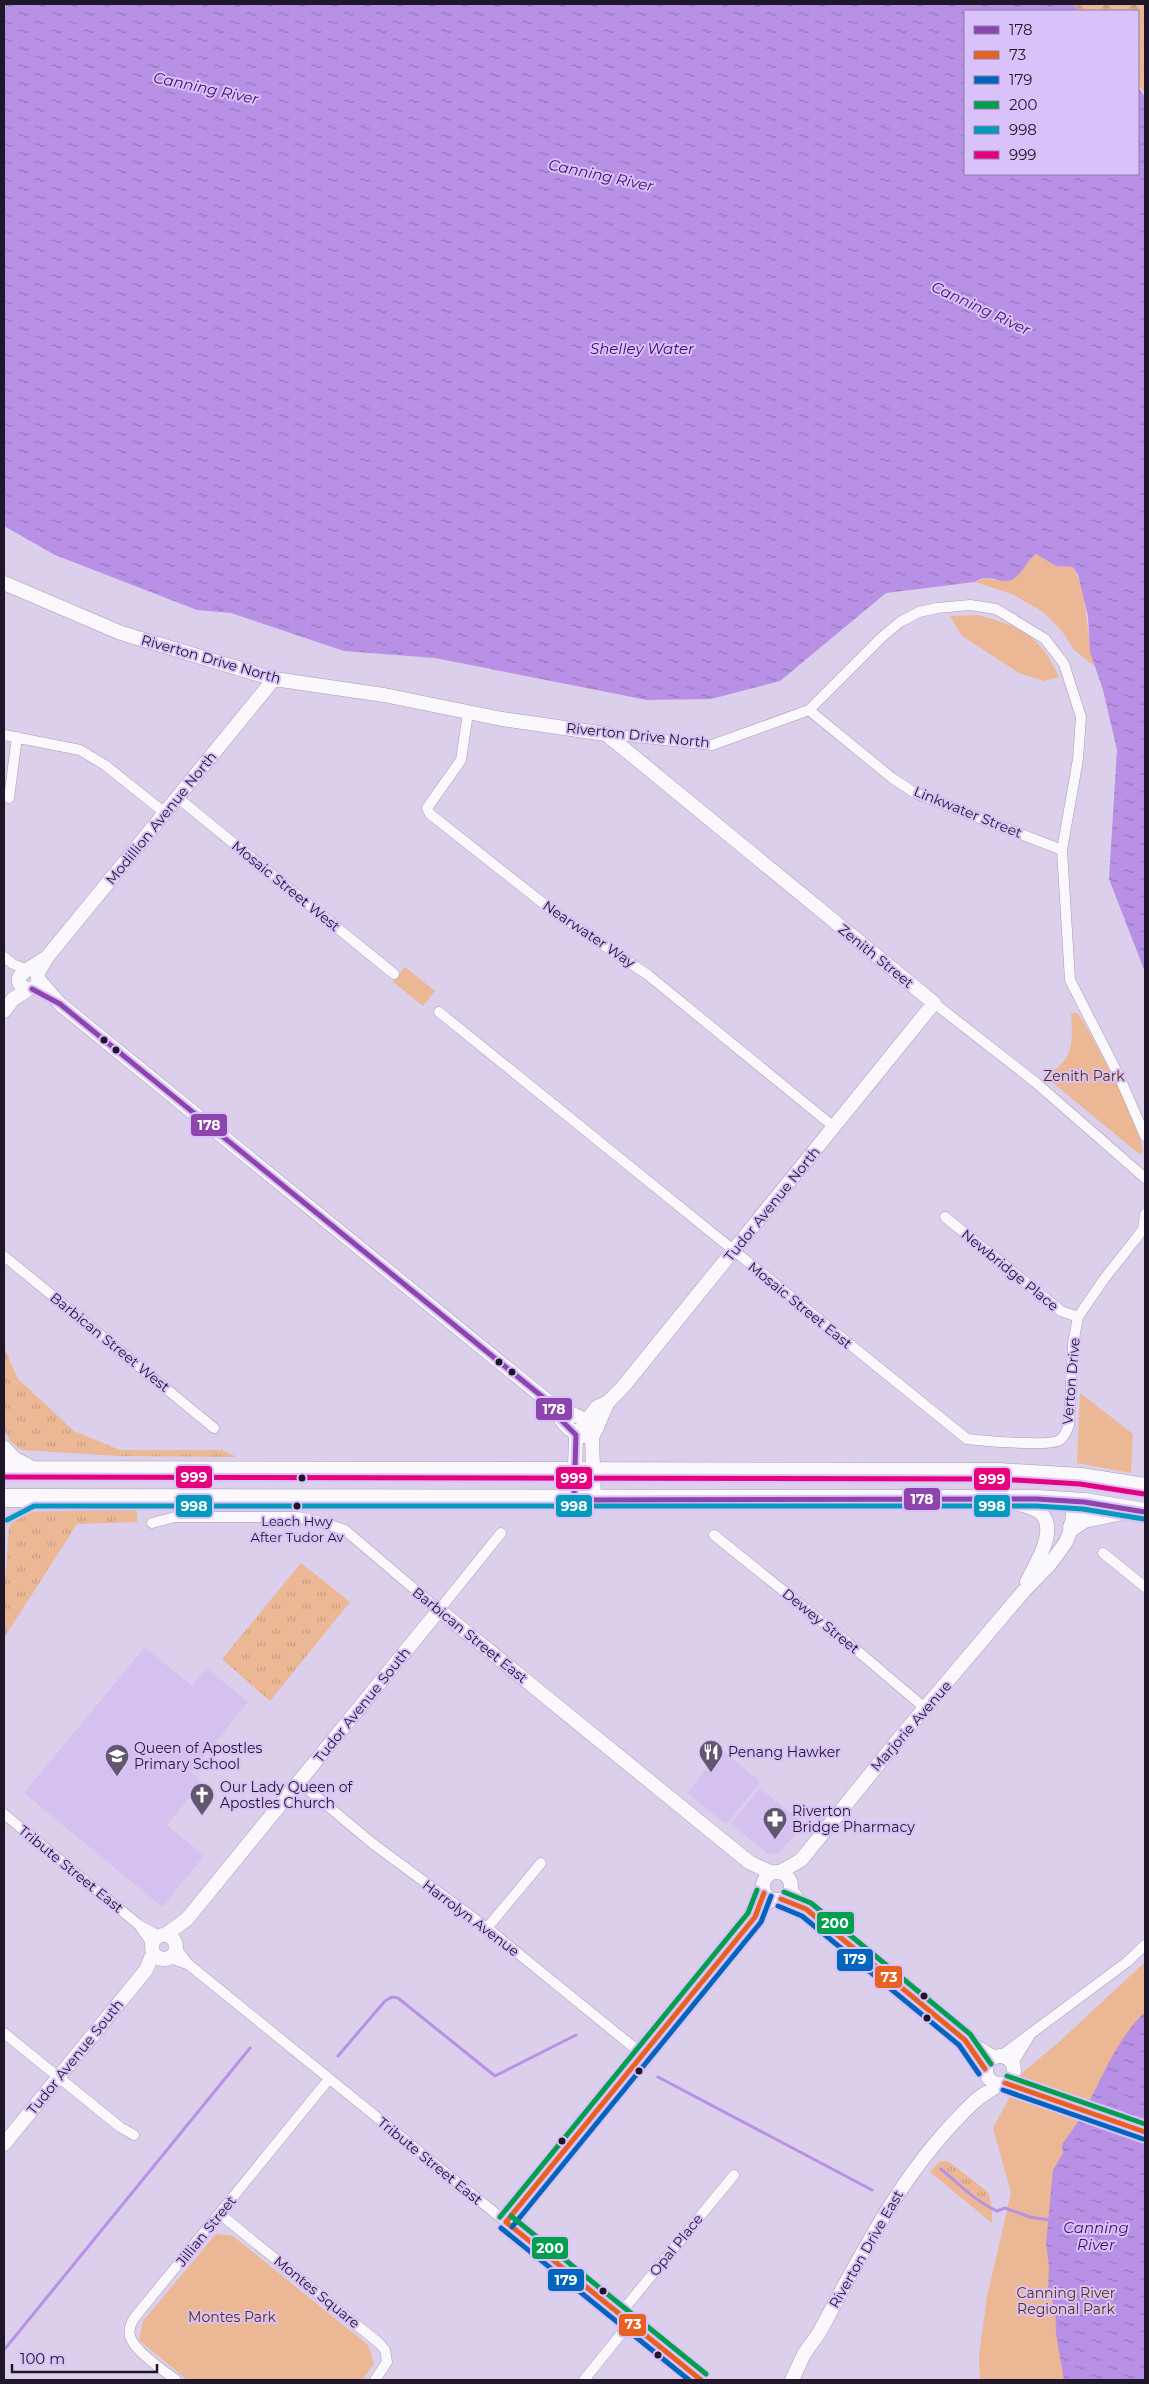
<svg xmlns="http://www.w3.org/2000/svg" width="1149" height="2384" font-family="Montserrat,sans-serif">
<defs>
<pattern id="grass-tufts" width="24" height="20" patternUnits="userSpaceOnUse" patternTransform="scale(1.25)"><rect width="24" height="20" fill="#ebb795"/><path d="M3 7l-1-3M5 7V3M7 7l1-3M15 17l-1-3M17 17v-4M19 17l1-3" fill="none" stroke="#c99d81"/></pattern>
<pattern id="forest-firs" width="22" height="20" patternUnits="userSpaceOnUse" patternTransform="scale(1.25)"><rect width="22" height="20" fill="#ebb795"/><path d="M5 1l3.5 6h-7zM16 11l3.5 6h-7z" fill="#c99d81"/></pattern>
<pattern id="water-ripples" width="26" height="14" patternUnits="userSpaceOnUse" patternTransform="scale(1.25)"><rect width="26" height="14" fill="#b891e6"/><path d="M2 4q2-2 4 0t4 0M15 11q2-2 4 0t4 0" fill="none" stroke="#9575bb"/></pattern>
</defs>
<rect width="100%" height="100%" fill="#dbcfec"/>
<path fill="#d4c1f0" d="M145 1647 192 1686 207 1668 248 1702 191 1772 202 1782 167 1825 204 1856 162 1907 24 1793Z
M722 1750 758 1780 759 1784 726 1824 687 1793Z
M760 1788 804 1824 779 1853 768 1854 731 1824Z"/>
<path fill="url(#grass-tufts)" d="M4 1348 18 1379 74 1431 120 1450H222L237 1457 119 1456 22 1450 10 1441 4 1429Z
M137 1509V1522L77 1524 4 1638V1598L9 1527 13 1518 22 1512Z
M301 1563 350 1602 270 1701 222 1659Z
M940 2161H948L988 2192 992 2207 982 2202 942 2168 940 2170 978 2202 992 2210V2223L930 2172Z"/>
<path fill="url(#forest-firs)" d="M1074 4H1145V93L1138 85V11H1078Z"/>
<path fill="#ebb795" d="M1036 553 1056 566 1073 567C1090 598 1084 636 1097 668L1074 650 1062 631 1043 612 1012 594 975 582 988 577 993 580 1017 576 1026 561Z
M977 615C1020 626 1040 635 1059 677L1044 681 1019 673 962 636 950 616Z
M405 967 435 991 423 1006 393 982Z
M1077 1013 1083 1021C1094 1041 1148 1137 1142 1154L1138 1153 1047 1078 1048 1074C1074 1059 1073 1042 1071 1014Z
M1080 1393 1133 1434 1131 1473 1077 1463Z
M1145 1962V2380H980L979 2355 987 2297 1011 2193 993 2128 1023 2072 1059 2042Z
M216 2234 233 2236 368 2345 374 2364 362 2380H187L139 2340 143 2321Z"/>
<path fill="url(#water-ripples)" d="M4 4H1074L1078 11H965V174H1138V87L1145 97V972L1109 879 1117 750 1103 690 1090 652 1088 616 1078 575 1073 567 1056 566 1036 554C1025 562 1025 570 1016 577 1005 586 997 577 986 578 982 578 978 580 975 582L886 593 780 681 711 699 647 700 435 658 344 651 231 613 197 610 55 555 4 526Z
M1145 2012V2380H1064L1056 2334 1055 2308 1048 2291 1049 2267 1046 2244 1053 2170 1063 2153 1062 2144C1096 2104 1106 2049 1145 2012Z"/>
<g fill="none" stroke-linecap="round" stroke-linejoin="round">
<path stroke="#b891e6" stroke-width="3" d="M338 2056 385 2001 392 1997 398 1998 495 2076 576 2035
M658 2077 872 2190
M941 2169C959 2184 976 2202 997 2211L1005 2208 1030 2217 1049 2220
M4 2350 250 2048"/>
<defs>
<path id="street" d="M809 710 892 778 915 793 1062 850
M468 713 461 760 427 808 430 814 553 911 648 975 834 1127
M606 734 712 745 809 710 882 637 900 622 919 612 937 608 970 605 996 609 1045 639 1064 664 1081 717 1078 759 1062 850 1070 980 1119 1076 1145 1136
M4 735 80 750 105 765 165 813
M9 798 17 737
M178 798 394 974
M4 957 13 964 27 970
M934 1003 1035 1082 1145 1178
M439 1012 967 1439C983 1441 1046 1446 1058 1441 1064 1438 1067 1431 1069 1425L1073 1344 1078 1317 1104 1279 1134 1241 1143 1229 1145 1214
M945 1217 1061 1311 1078 1317
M4 1256 214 1428
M152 1523 175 1517H298L321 1522 345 1530 439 1610 501 1533
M714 1535 847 1642 926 1709
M1103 1553 1145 1587
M299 1782 372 1843 487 1928 642 2054
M4 1814 139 1925 159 1936
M756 1914 764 1893
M141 1928 152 1944
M487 1928 541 1863
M176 1948 188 1964 701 2380
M170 1958 187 1964
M4 2033 120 2127 134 2135
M1002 2055 1127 1962 1145 1945
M1013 2063 1029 2037
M220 2214 379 2343 385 2350 387 2362 375 2380
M506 2222 747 1926 773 1900
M619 2315 734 2175
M176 2380C164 2371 133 2350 130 2336 128 2329 131 2323 135 2317L329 2079
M584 2380 629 2324"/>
<path id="secondary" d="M4 583 121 633 274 679 384 695 502 719 606 734 934 1003 622 1388 608 1402 597 1407 576 1435 574 1500
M37 974 48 956 274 679
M37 974 39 980 35 988 26 989C5 977 35 966 44 959
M39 980 60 1004 550 1403 585 1420 597 1428
M4 1011 13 999 29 989
M552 1406C559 1418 569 1433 584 1436
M594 1499 592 1438 608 1402
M1012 1502C1020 1505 1031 1506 1038 1511 1061 1526 1035 1565 1027 1582
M763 1886a14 14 0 1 1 28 0a14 14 0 1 1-28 0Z
M780 1872 801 1860 902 1735 1023 1592 1050 1564 1066 1542 1072 1527 1073 1511 1068 1501
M790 1890 806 1909 965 2040 993 2057
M152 1947a12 12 0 1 1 24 0a12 12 0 1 1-24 0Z
M165 1935 187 1919 439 1610 749 1862 772 1873
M986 2070a14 14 0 1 1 28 0a14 14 0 1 1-28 0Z
M1005 2083 1145 2132
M4 2144 146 1970 153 1953
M792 2380 804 2354 819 2333C864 2249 904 2168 974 2102 981 2095 991 2091 999 2084"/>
<path id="highway" d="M4 1450 13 1460 30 1469
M4 1470 999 1472 1081 1477 1145 1487
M4 1498 1037 1499 1084 1502 1145 1512
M1072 1527 1084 1519 1117 1512"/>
</defs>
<use href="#street" stroke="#a79db4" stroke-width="11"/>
<use href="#secondary" stroke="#a79db4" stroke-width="15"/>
<use href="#highway" stroke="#a79db4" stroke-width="19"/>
<use href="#street" stroke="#faf8fc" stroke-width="10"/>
<use href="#secondary" stroke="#faf8fc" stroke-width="14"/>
<use href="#highway" stroke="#faf8fc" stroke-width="18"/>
<defs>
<path id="bus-1" d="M32 989 60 1004 550 1403 558 1417 576 1435 574 1500 1037 1499 1084 1502 1145 1512"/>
<path id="bus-2" d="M781 1899 806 1909 965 2040 985 2069
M1005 2083 1145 2132
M506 2222 755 1917 764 1893
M506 2222 701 2380"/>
<path id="bus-3" d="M778 1906 802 1916 959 2045 979 2074
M1003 2090 1143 2139
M512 2227 761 1922 771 1896
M501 2228 689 2380"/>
<path id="bus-4" d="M784 1892 811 1903 970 2034 991 2064
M1007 2076 1145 2124
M511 2216 706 2374
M500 2217 748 1913 757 1890"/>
<path id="bus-5" d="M7 1520 34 1506H1037L1083 1509 1144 1519"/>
<path id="bus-6" d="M4 1477 999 1479 1080 1484 1144 1494"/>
</defs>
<use href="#bus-1" stroke="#d9c2f9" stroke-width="9"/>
<use href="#bus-2" stroke="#d9c2f9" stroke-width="9"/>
<use href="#bus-3" stroke="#d9c2f9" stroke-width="9"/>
<use href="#bus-4" stroke="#d9c2f9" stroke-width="9"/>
<use href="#bus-5" stroke="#d9c2f9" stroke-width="9"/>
<use href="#bus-6" stroke="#d9c2f9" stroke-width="9"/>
<use href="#bus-1" stroke="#8e44ad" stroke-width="5"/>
<use href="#bus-2" stroke="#e76122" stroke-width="5"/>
<use href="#bus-3" stroke="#0065bd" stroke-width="5"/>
<use href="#bus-4" stroke="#029f4f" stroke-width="5"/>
<use href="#bus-5" stroke="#039abe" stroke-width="5"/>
<use href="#bus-6" stroke="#e5007d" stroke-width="5"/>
</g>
<defs>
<symbol id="restaurant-pin" viewBox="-11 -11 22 30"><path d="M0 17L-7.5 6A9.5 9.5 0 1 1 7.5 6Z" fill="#61576e" stroke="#d9c2f9"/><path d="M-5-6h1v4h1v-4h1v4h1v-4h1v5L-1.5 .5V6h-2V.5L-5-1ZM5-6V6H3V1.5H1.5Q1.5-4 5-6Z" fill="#fff"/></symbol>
<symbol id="school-pin" viewBox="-11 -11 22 30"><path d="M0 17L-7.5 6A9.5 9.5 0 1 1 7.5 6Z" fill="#61576e" stroke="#d9c2f9"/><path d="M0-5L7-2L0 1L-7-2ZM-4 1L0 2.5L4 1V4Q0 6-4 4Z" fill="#fff"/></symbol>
<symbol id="church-pin" viewBox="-11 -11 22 30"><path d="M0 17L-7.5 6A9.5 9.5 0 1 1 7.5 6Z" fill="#61576e" stroke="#d9c2f9"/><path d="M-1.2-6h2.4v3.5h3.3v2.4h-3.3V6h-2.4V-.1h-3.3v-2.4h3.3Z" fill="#fff"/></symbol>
<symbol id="pharmacy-pin" viewBox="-11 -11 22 30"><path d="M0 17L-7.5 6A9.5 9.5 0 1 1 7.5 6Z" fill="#61576e" stroke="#d9c2f9"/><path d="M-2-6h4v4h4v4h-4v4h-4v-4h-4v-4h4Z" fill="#fff"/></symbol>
</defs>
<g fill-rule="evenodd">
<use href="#restaurant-pin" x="697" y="1738" width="28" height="38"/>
<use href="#school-pin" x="103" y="1742" width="28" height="38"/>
<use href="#church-pin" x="188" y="1781" width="28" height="38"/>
<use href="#pharmacy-pin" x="761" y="1805" width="28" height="38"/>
</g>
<g fill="#1f162a" stroke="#d9c2f9" stroke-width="2">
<circle cx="104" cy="1040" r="4.5"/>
<circle cx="116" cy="1050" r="4.5"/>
<circle cx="499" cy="1362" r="4.5"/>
<circle cx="512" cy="1372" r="4.5"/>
<circle cx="302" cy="1478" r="4.5"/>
<circle cx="297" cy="1506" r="4.5"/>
<circle cx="924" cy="1996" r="4.5"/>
<circle cx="927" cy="2018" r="4.5"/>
<circle cx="639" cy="2071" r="4.5"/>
<circle cx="562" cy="2141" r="4.5"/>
<circle cx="603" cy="2291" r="4.5"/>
<circle cx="658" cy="2355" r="4.5"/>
</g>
<g text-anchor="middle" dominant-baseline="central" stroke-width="4" stroke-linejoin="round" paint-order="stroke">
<g font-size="13" fill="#1f162a" stroke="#d9c2f9">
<text x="297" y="1521">Leach Hwy<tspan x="297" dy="16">After Tudor Av</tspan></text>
</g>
<g font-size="14" fill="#1f162a" stroke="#d9c2f9">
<text transform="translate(211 659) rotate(16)">Riverton Drive North</text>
<text transform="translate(638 735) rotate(6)">Riverton Drive North</text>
<text transform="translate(968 812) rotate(22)">Linkwater Street</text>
<text transform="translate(161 818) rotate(-51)">Modillion Avenue North</text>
<text transform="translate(286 886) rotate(39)">Mosaic Street West</text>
<text transform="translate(589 934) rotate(34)">Nearwater Way</text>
<text transform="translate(876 956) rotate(39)">Zenith Street</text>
<text transform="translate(772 1204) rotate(-51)">Tudor Avenue North</text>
<text transform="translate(1010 1270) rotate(39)">Newbridge Place</text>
<text transform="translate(800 1305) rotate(39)">Mosaic Street East</text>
<text transform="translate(110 1342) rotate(39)">Barbican Street West</text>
<text transform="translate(1071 1381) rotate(-85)">Verton Drive</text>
<text transform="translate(821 1621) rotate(39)">Dewey Street</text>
<text transform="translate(470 1635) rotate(39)">Barbican Street East</text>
<text transform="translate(362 1705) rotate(-51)">Tudor Avenue South</text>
<text transform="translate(911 1726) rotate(-49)">Marjorie Avenue</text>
<text transform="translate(71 1869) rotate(39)">Tribute Street East</text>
<text transform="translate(471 1918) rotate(37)">Harrolyn Avenue</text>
<text transform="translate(75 2057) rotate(-51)">Tudor Avenue South</text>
<text transform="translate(430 2161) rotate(39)">Tribute Street East</text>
<text transform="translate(206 2231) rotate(-51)">Jillian Street</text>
<text transform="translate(676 2245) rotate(-51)">Opal Place</text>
<text transform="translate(866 2249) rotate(-60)">Riverton Drive East</text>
<text transform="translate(317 2292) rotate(39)">Montes Square</text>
</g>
<g font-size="14" fill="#583206" stroke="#d9c2f9">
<text x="1084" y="1076">Zenith Park</text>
<text x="1066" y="2293">Canning River<tspan x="1066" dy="16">Regional Park</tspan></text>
<text x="232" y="2317">Montes Park</text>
</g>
<g font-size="14" fill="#1f162a" stroke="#d9c2f9" text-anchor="start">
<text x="134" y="1748">Queen of Apostles<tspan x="134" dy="16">Primary School</tspan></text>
<text x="728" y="1752">Penang Hawker</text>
<text x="220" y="1787">Our Lady Queen of<tspan x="220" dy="16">Apostles Church</tspan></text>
<text x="792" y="1811">Riverton<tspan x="792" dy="16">Bridge Pharmacy</tspan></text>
</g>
<g font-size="15" font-style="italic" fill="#430a6e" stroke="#d9c2f9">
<text transform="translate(206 88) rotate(12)">Canning River</text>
<text transform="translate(601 175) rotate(12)">Canning River</text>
<text transform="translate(981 308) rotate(25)">Canning River</text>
<text x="642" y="348">Shelley Water</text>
<text x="1096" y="2227">Canning<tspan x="1096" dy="17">River</tspan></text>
</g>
</g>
<g stroke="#d9c2f9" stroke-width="2">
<rect x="190" y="1113" width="38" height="24" rx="5" fill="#8e44ad"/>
<rect x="535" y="1397" width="38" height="24" rx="5" fill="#8e44ad"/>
<rect x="175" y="1465" width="38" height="24" rx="5" fill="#e5007d"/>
<rect x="555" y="1466" width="38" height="24" rx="5" fill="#e5007d"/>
<rect x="973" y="1467" width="38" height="24" rx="5" fill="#e5007d"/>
<rect x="903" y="1487" width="38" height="24" rx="5" fill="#8e44ad"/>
<rect x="175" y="1494" width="38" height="24" rx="5" fill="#039abe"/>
<rect x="555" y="1494" width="38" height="24" rx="5" fill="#039abe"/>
<rect x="973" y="1494" width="38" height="24" rx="5" fill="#039abe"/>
<rect x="816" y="1911" width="39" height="24" rx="5" fill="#029f4f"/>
<rect x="836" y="1948" width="38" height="24" rx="5" fill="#0065bd"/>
<rect x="874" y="1965" width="29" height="24" rx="5" fill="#e76122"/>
<rect x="531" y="2236" width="38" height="24" rx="5" fill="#029f4f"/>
<rect x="547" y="2268" width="38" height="24" rx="5" fill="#0065bd"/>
<rect x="618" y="2313" width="29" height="24" rx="5" fill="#e76122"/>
</g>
<g font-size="14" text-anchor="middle" font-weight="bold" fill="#fff">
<text x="209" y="1130">178</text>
<text x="554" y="1414">178</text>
<text x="194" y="1482">999</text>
<text x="574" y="1483">999</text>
<text x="992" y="1484">999</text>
<text x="922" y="1504">178</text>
<text x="194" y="1511">998</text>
<text x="574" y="1511">998</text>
<text x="992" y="1511">998</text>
<text x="835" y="1928">200</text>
<text x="855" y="1964">179</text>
<text x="889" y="1982">73</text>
<text x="550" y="2253">200</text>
<text x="566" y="2285">179</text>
<text x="633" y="2329">73</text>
</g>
<rect width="1149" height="2384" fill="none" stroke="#1f162a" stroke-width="10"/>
<rect x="964" y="10" width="175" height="165" fill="#d9c2f9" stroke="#8f7da6"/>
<rect x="974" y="26" width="25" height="8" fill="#8e44ad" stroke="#8f7da6"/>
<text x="1009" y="35" font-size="15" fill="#1f162a">178</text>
<rect x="974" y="51" width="25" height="8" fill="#e76122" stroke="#8f7da6"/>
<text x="1009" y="60" font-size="15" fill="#1f162a">73</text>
<rect x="974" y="76" width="25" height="8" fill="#0065bd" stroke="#8f7da6"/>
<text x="1009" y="85" font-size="15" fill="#1f162a">179</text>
<rect x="974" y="101" width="25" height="8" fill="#029f4f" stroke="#8f7da6"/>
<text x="1009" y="110" font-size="15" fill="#1f162a">200</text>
<rect x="974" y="126" width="25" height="8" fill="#039abe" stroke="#8f7da6"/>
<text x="1009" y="135" font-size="15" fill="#1f162a">998</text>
<rect x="974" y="151" width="25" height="8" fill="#e5007d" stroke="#8f7da6"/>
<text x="1009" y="160" font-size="15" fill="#1f162a">999</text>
<path d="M12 2364v8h145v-8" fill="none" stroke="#1f162a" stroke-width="2.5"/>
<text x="20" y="2364" font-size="15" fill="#1f162a" stroke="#d9c2f9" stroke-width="4" paint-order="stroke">100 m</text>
</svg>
